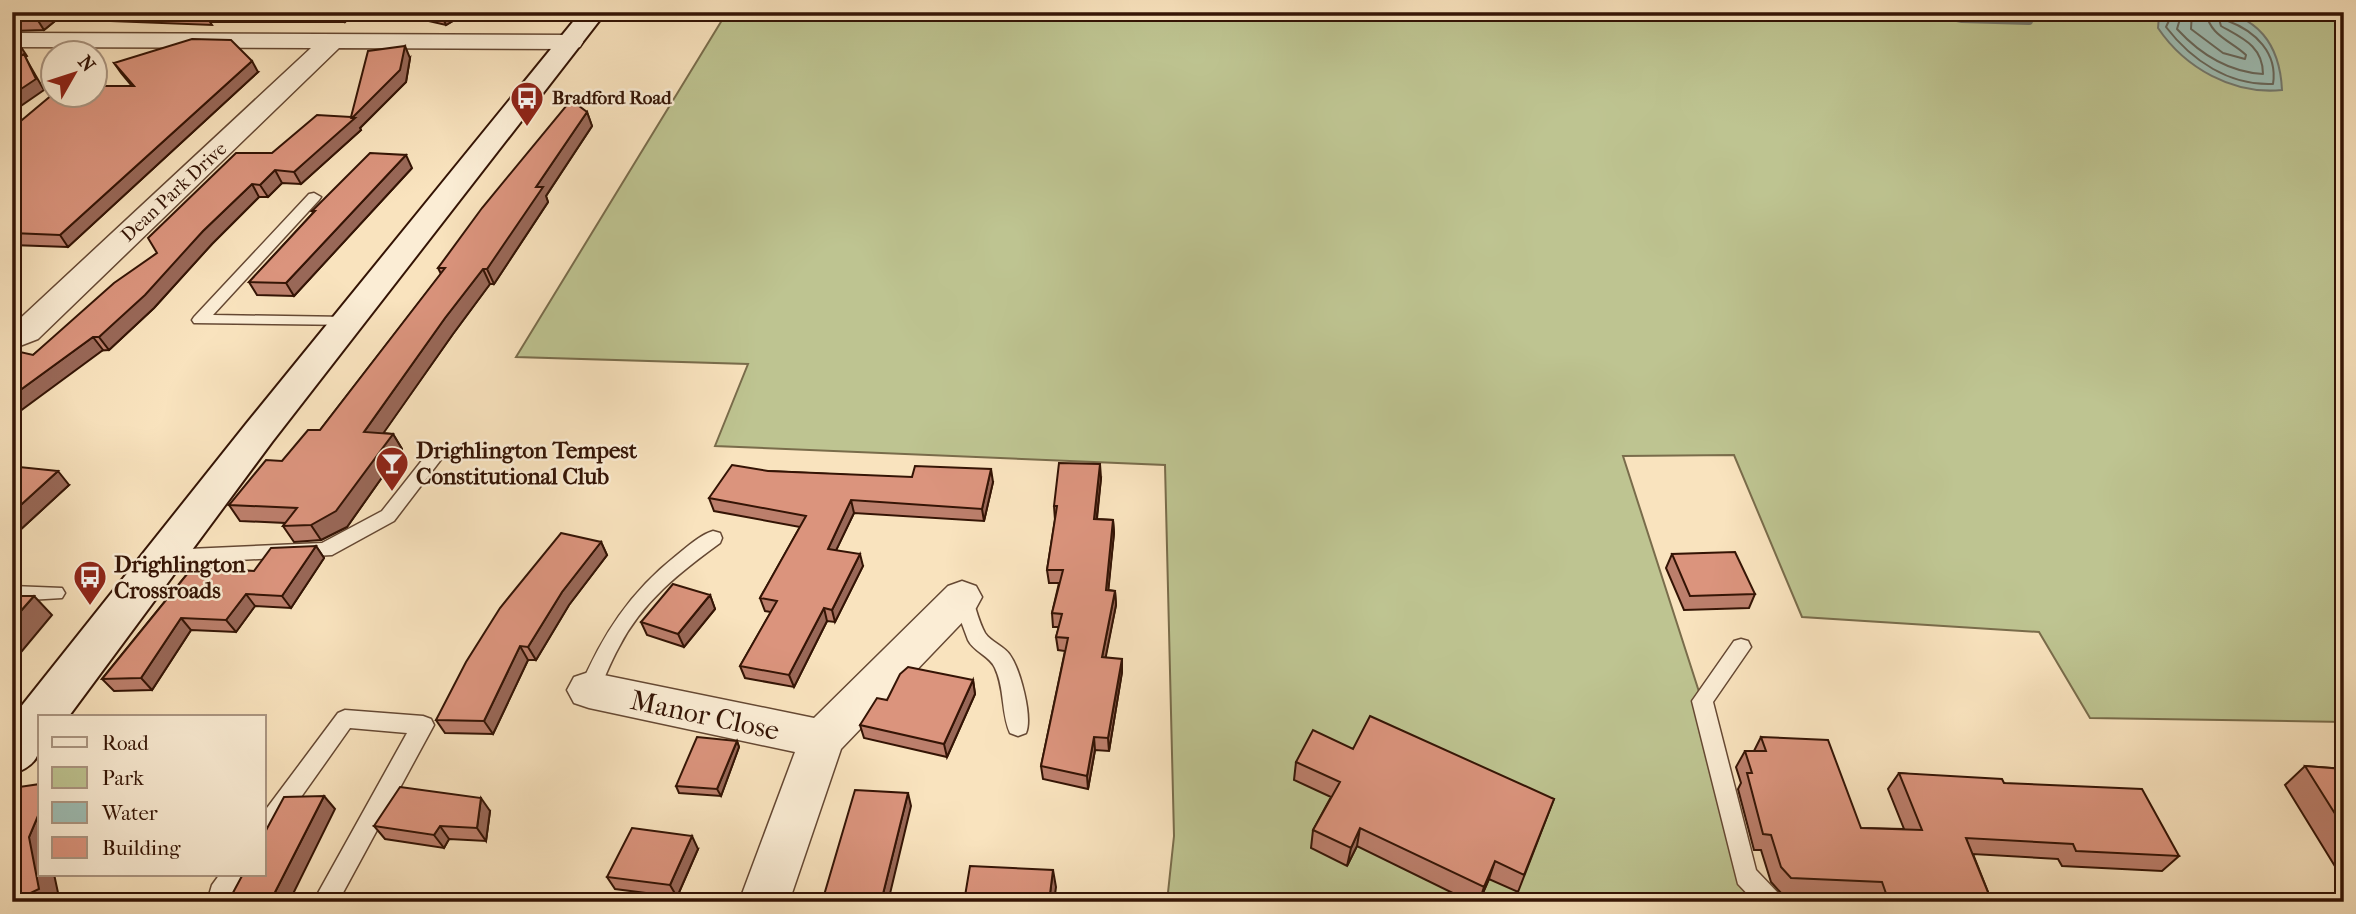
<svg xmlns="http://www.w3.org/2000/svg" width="2356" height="914" font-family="'IM FELL French Canon',serif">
<rect width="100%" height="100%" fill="#f9e3be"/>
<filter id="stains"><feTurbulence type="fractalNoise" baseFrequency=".00286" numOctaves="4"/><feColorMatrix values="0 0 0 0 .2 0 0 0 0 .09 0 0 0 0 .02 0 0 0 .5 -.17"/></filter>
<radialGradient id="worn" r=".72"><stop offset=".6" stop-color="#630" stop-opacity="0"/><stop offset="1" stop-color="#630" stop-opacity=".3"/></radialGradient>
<path fill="#bec491" stroke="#796c4b" stroke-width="2" d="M727 12H2344V722L2090 718 2039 632 1802 617 1734 455 1623 456 1702 701 1746 876 1771 902H1167L1174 836 1165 465 715 446 748 364 516 357Z"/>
<path fill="#9ebeb5" stroke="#747a6f" stroke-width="2" d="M2209 12C2258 12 2280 46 2282 90 2233 95 2185 68 2158 28L2159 16Z"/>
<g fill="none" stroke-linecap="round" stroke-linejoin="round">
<path stroke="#69695d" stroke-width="2" d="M2173 12 2166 27C2192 61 2230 86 2273 84 2278 53 2255 31 2228 21L2226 12
M2182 12 2177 29C2200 54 2228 72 2263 74 2263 46 2242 38 2221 26L2217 12
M2192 12 2191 29 2223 53 2245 59 2246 55C2230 40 2210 36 2206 12"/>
<path stroke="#747a6f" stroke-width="8" d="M1928 12 1962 19 2029 21"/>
<defs>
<path id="service" d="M2329 12H2341L2344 23Z
M314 193 321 197 319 200 213 315 348 317 354 319 356 322 354 325 194 323 192 320 194 317 309 194Z
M437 447 446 453 394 521 332 555 166 564 159 562 157 557 159 552 166 550 322 543 382 511 431 449Z
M713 531 720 533 722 538 720 543C680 572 642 602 619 647 610 663 604 680 596 696L589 699 582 696 579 690C602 635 630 592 677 555 688 546 700 535 713 531Z
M12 586 62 588 65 593 62 598 12 601Z
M962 589 969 592 972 597C976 609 979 622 985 633 991 642 1004 646 1010 655 1020 669 1033 717 1026 733L1018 736 1010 733C1001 713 1005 689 995 668 990 656 974 652 968 640L952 597 955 592Z
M1741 639 1748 641 1751 647 1713 702 1756 870 1779 894 1783 902H1755L1738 884 1692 701 1734 641Z
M345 710 423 716 431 719 434 725 338 902H313L407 733 350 728 272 838 264 841V812L338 713Z
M220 874H246L231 902H207L212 885Z"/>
<path id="minor" d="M12 33 571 35 580 37 583 42 580 47 571 49 339 48 38 339 12 349V326L311 48 12 47Z
M962 581 976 586 982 597 976 608 841 749 789 902H739L795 752 589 708 574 703 567 690 574 677 589 672 814 718 948 586Z"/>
<path id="secondary" d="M581 12H606L272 442 69 716H40C40 747 45 763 12 774V718L246 424Z"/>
</defs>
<use href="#service" stroke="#654833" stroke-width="3"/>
<use href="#minor" stroke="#654833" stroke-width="3"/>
<use href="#secondary" stroke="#341405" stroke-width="4"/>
<use href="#service" fill="#fbedd5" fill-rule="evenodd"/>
<use href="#minor" fill="#fbedd5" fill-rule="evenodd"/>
<use href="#secondary" fill="#fbedd5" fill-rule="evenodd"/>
</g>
<path fill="#bc7f6c" stroke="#341405" stroke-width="2" d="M12 12H66L44 30 12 31Z
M80 12H355L345 22H210L212 25 85 20Z
M389 12H468L446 25Z
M410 58 406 82 360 128 361 130 301 184 282 183 268 197H259L212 244 154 308 109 350 33 355 157 253 272 153 351 117Z
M114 63 258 72 68 247 12 245V125L132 86 121 73Z
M587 112 592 126 546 196 548 202 494 284H490L453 334 383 433 393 434 402 449 347 527 321 540 294 542 283 526 285 523 240 521 229 505 320 430 441 274 438 268Z
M412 168 294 296 257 295 249 282 313 213 312 211Z
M768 471 993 482 984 521 854 513 836 550 863 566 835 622 827 621 794 687 745 678 740 666 771 612 765 611 760 598 800 527 714 511 709 498Z
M12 473 69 485 19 531 12 530Z
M1101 478 1097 519 1113 520 1114 533 1108 590 1115 591 1116 605 1105 658 1122 672 1109 751 1095 750 1088 789 1043 779 1041 766 1065 651 1058 650 1056 637 1059 627H1053L1052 613 1059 583H1049L1047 570 1055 520 1054 506Z
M601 542 607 555 569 605 536 660H528L493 734 445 733 436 720Z
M316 546 324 558 291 608 255 606 236 632 191 630 152 690 114 691 102 679 192 568 254 571Z
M1672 554 1755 594 1749 608 1684 610 1666 568Z
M710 595 715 609 684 647 647 635 641 622Z
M973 680 975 694 947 757 864 738 860 725 887 700Z
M1761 737 1861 828 1904 829 1888 789 1899 773 2004 783 2179 856 2162 871 2062 866 2058 859 1973 854 1992 902H1872L1870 897 1781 893 1771 882 1761 850H1754L1738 789 1741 783 1736 767 1745 751H1754Z
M737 741 739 747 721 796 679 793 676 786Z
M1353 749 1554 799 1518 892 1489 879 1479 902H1471L1357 846 1347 866 1311 848 1313 830 1331 797 1294 780 1296 762Z
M2305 766 2344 769V881L2285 785Z
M490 811 486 841 449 839 444 848 385 839 374 826Z
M698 849 677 897 615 889 607 877Z"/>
<path fill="#996858" stroke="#341405" stroke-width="2" d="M45 12H66L44 30 37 19Z
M340 12H355L345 22Z
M444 12H468L446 25 441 14Z
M15 38 27 56 25 57 44 90 12 112V95L25 57 12 60V47Z
M405 46 410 58 406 82 360 128 361 130 301 184 294 172 352 118Z
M252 61 258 72 68 247 60 235Z
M587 112 592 126 546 196 548 202 494 284 487 269 536 187Z
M406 155 412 168 294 296 286 283Z
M275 170 282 183 268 197 260 185Z
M252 184 259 197 212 244 154 308 109 350 99 337 203 231Z
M483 269 490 284 453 334 373 448 364 432 445 318Z
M93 337 103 350 12 417V396Z
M393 434 402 449 347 527 321 540 311 525Z
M1100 464 1101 478 1095 532 1094 519Z
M991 469 993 482 984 521 982 509Z
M58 471 69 485 19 531 12 523V513Z
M851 500 854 513 831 561 828 549Z
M1113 520 1114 533 1107 604 1106 590Z
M601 542 607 555 569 605 536 660 528 647 562 592Z
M316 546 324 558 291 608 282 596Z
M860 554 863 566 835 622 832 610Z
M1115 591 1116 605 1103 671 1102 657Z
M246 594 255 606 236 632 226 620Z
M710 595 715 609 684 647 678 634Z
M34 596 52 615 12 663V621Z
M824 608 827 621 794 687 789 675Z
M181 618 191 630 152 690 141 678Z
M520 646 528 660 493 734 484 721Z
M1122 659V672L1109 751 1108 738Z
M973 680 975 694 947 757 944 744Z
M1094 737 1095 750 1088 789 1087 776Z
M737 741 739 747 721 796 717 789Z
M908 793 911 806 888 902H881Z
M324 796 335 809 289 902H270Z
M481 798 490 811 486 841 477 828Z
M40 811V874H54L60 902H14L29 837Z
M440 826 449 839 444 848 434 835Z
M1360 828 1357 846 1347 866 1351 848Z
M692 836 698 849 677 897 670 885Z
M1495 861 1489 879 1479 902 1484 887Z
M1053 870 1056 887 1054 902H1049Z"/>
<path fill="#db947d" stroke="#341405" stroke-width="2" d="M12 12H45L37 19 12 20Z
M168 12H204L206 14Z
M12 38H15L19 45 12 47Z
M192 39 231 40 252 61 60 235 12 233V125H16L53 94H94V86H134L114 63Z
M405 46 400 70 352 118H355L294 172 275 170 260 185 252 184 203 231 145 295 99 337H93L12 396V354L16 351 33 355 114 283 157 253 148 238 236 153H272L317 115 351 117 368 51Z
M24 54 36 79 12 95V62Z
M571 100 587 112 536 187H543L487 269H483L445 318 364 432 393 434 336 511 311 525 283 526 297 508 229 505 266 460 282 461 308 430H320L445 268H438L482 208Z
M370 153 406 155 286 283 249 282 315 211H312Z
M1059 463 1100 464 1094 519 1113 520 1106 590 1115 591 1102 657 1122 659 1108 738 1094 737 1087 776 1041 766 1068 638 1056 637 1062 614 1052 613 1063 570H1047L1057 506H1054Z
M732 465 768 471 912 477 915 466 991 469 982 509 851 500 828 549 860 554 832 610 824 608 789 675 740 666 777 601 760 598 806 516 709 498Z
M19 467 58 471 12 513V473Z
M561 533 601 542 562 592 528 647 520 646 484 721 436 720 466 662 500 608Z
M316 546 282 596 246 594 226 620 181 618 141 678 102 679 192 568 254 571 271 548Z
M1735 552 1755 594 1690 596 1672 554Z
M673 584 710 595 678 634 641 622Z
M12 596H34L12 621Z
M908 667 973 680 944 744 860 725 877 698 887 700 900 674Z
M1370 716 1554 799 1524 875 1495 861 1484 887 1360 828 1351 848 1313 830 1340 782 1296 762 1313 730 1353 749Z
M697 737 737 741 717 789 676 786Z
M1761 737 1828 740 1861 828 1922 830 1899 773 2002 779 2004 783 2142 789 2179 856 2076 851 2073 844 1966 838 1992 902H1889L1882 882 1791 878 1781 867 1771 835 1763 834 1747 773H1752L1745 751H1766Z
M2305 766 2344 769V828Z
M40 784V811L29 837 39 889 12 902V788Z
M400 787 481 798 477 828 440 826 434 835 374 826Z
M855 790 908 793 881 902H822Z
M324 796 270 902H228L243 874H264V834L284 797Z
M632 828 692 836 670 885 607 877Z
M970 866 1053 870 1049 902H964Z"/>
<defs>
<symbol id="bus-pin" viewBox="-11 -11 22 30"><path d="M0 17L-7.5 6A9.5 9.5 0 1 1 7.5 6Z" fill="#8f2418" stroke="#fbedd5"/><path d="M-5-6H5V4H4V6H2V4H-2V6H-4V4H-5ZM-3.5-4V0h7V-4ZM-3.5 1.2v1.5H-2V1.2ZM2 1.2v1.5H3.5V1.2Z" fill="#fff"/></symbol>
<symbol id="bar-pin" viewBox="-11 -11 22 30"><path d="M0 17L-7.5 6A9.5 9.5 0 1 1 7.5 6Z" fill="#8f2418" stroke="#fbedd5"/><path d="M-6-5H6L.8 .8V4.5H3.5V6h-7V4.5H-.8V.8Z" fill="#fff"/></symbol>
</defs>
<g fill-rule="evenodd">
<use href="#bus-pin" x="508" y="79" width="38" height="52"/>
<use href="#bar-pin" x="373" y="444" width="38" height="52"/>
<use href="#bus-pin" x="71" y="558" width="38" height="52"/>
</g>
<g text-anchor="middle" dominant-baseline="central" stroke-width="5" stroke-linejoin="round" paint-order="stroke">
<g font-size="19" font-weight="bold" fill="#341405" stroke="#fbedd5" text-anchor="start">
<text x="552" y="98">Bradford Road</text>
</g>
<g font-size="19" fill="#341405" stroke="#fbedd5">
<text transform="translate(174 192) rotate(-43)">Dean Park Drive</text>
</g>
<g font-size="23" font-weight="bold" fill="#341405" stroke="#fbedd5" text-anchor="start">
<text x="416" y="450">Drighlington Tempest<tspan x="416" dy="26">Constitutional Club</tspan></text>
<text x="114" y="564">Drighlington<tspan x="114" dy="26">Crossroads</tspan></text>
</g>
<g font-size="28" fill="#341405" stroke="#fbedd5">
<text transform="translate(705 715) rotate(12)">Manor Close</text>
</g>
</g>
<rect width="2356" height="914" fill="none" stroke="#f9e3be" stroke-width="42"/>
<rect x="14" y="14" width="2328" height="886" fill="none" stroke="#341405" stroke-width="3.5"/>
<rect x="21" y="21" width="2314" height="872" fill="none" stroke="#341405" stroke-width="2"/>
<rect x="38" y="715" width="228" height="161" fill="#fbedd5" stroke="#ab9682" stroke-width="2"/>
<rect x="52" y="737" width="35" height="10" fill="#fbedd5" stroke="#ab9682" stroke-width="2"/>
<text x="102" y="750" font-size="21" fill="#341405">Road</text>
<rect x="52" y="767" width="35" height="21" fill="#bec491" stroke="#ab9682" stroke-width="2"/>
<text x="102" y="785" font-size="21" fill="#341405">Park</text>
<rect x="52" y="802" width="35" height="21" fill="#9ebeb5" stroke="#ab9682" stroke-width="2"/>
<text x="102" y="820" font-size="21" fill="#341405">Water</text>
<rect x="52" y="837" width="35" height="21" fill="#db947d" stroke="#ab9682" stroke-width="2"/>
<text x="102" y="855" font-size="21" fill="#341405">Building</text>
<g transform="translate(74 74) rotate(51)"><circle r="33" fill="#fbedd5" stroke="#ab9682" stroke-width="2"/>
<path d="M0-5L12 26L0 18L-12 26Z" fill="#8f2418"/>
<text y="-10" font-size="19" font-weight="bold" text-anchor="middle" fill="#341405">N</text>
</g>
<rect width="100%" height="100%" filter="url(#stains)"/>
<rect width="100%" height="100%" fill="url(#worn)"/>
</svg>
